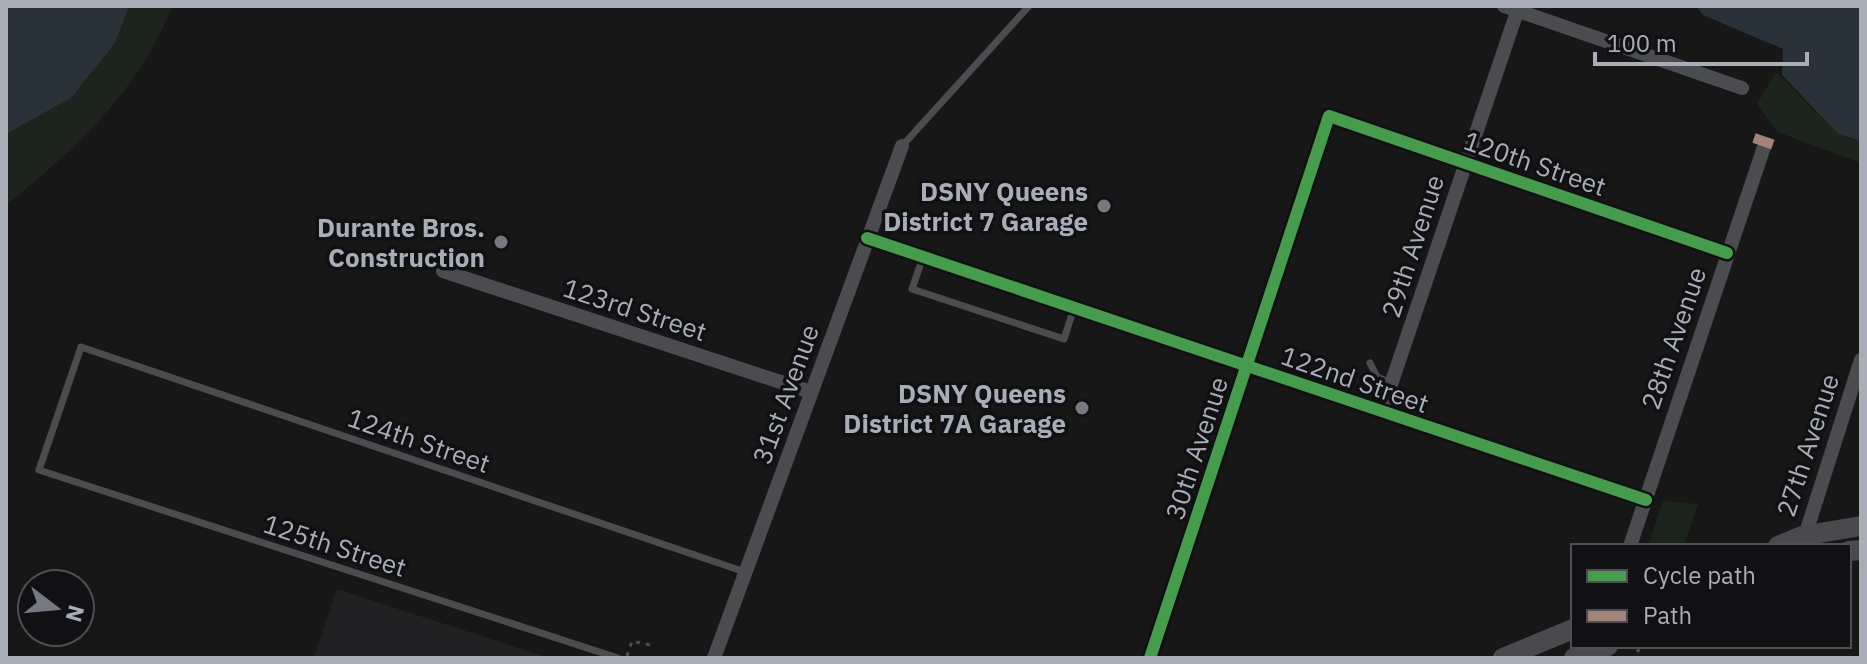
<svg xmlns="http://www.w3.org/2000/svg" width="1867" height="664" font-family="'IBM Plex Sans',sans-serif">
<rect width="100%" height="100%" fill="#171717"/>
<path fill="#212123" d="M337 589 549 658H314Z"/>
<path fill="#1d241e" d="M129 6H172C140 90 75 150 6 205V134L71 98 115 43Z
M1776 72 1838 134 1861 141V163L1777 132 1757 104Z
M1663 501 1698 504 1684 546H1648Z"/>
<path fill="#2a3239" d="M6 6H129L115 43 71 98 6 134Z
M1696 6H1861V141L1838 134 1782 75 1783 49 1703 15Z"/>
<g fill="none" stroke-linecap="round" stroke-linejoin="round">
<path stroke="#4d4e52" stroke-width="3" stroke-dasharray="4 6" stroke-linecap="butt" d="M1637 652 1642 646
M627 656 632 641 654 646"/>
<path stroke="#4b4c50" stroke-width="7" d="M902 146 1029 6
M923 257 912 289 1064 339 1074 308
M1370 363 1377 377 1391 383
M618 658 39 470 81 347 745 572"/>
<path stroke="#4b4c50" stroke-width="14" d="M1504 6 1742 88
M867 238 1646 500
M443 271 811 392
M1382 411 1519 6
M1803 542 1861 360
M1630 546 1764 147
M714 658 902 146
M1150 658 1329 116 1727 253"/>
<path stroke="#4a4a4e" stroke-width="20" d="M1778 546 1802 536 1861 526
M1849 551 1861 550
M1503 658 1573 629
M1574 658 1608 646"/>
<path stroke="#a18479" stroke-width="10" stroke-dasharray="20 10" stroke-linecap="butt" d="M1754 138 1777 146"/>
<defs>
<path id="cycleway" d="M867 238 1646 500
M1150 658 1329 116 1727 253"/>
</defs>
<use href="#cycleway" stroke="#111113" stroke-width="17"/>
<use href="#cycleway" stroke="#469c4c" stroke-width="12"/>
</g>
<g fill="#757880" stroke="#111113" stroke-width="3">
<circle cx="1104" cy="206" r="8"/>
<circle cx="501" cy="242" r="8"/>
<circle cx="1082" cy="408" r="8"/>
</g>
<g text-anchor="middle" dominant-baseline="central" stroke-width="7" stroke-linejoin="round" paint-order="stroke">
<g font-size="26" fill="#a8adb8" stroke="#111113">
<text transform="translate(1535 163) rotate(19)">120th Street</text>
<text transform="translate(1412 246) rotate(-72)">29th Avenue</text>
<text transform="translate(635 309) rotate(18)">123rd Street</text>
<text transform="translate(1673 338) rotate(-71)">28th Avenue</text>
<text transform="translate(1355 379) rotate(19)">122nd Street</text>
<text transform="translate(785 394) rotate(-70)">31st Avenue</text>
<text transform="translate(419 440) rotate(19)">124th Street</text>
<text transform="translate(1807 445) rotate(-72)">27th Avenue</text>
<text transform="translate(1196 448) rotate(-72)">30th Avenue</text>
<text transform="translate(335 545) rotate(18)">125th Street</text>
</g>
<g font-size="26" font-weight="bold" fill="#a8adb8" stroke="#111113" text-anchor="end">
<text x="1088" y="191">DSNY Queens<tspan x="1088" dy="30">District 7 Garage</tspan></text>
<text x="485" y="227">Durante Bros.<tspan x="485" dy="30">Construction</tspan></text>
<text x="1066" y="393">DSNY Queens<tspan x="1066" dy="30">District 7A Garage</tspan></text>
</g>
</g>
<rect width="1867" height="664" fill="none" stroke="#a8adb8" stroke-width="16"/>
<rect x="1571" y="544" width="280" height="104" fill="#111113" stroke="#4d4f55" stroke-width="2"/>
<rect x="1587" y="570" width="40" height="12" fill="#469c4c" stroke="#4d4f55" stroke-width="2"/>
<text x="1643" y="584" font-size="24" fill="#a8adb8">Cycle path</text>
<rect x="1587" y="610" width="40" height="12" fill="#a18479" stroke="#4d4f55" stroke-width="2"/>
<text x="1643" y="624" font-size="24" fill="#a8adb8">Path</text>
<g transform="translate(56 608) rotate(106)"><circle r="38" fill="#111113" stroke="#4d4f55" stroke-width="2"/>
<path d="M0-6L14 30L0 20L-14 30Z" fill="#757880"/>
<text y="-12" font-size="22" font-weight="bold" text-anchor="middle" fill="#a8adb8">N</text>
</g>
<path d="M1595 52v12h212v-12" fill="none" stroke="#a8adb8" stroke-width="4"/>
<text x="1607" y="52" font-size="24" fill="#a8adb8" stroke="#111113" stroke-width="6" paint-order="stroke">100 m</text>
</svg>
